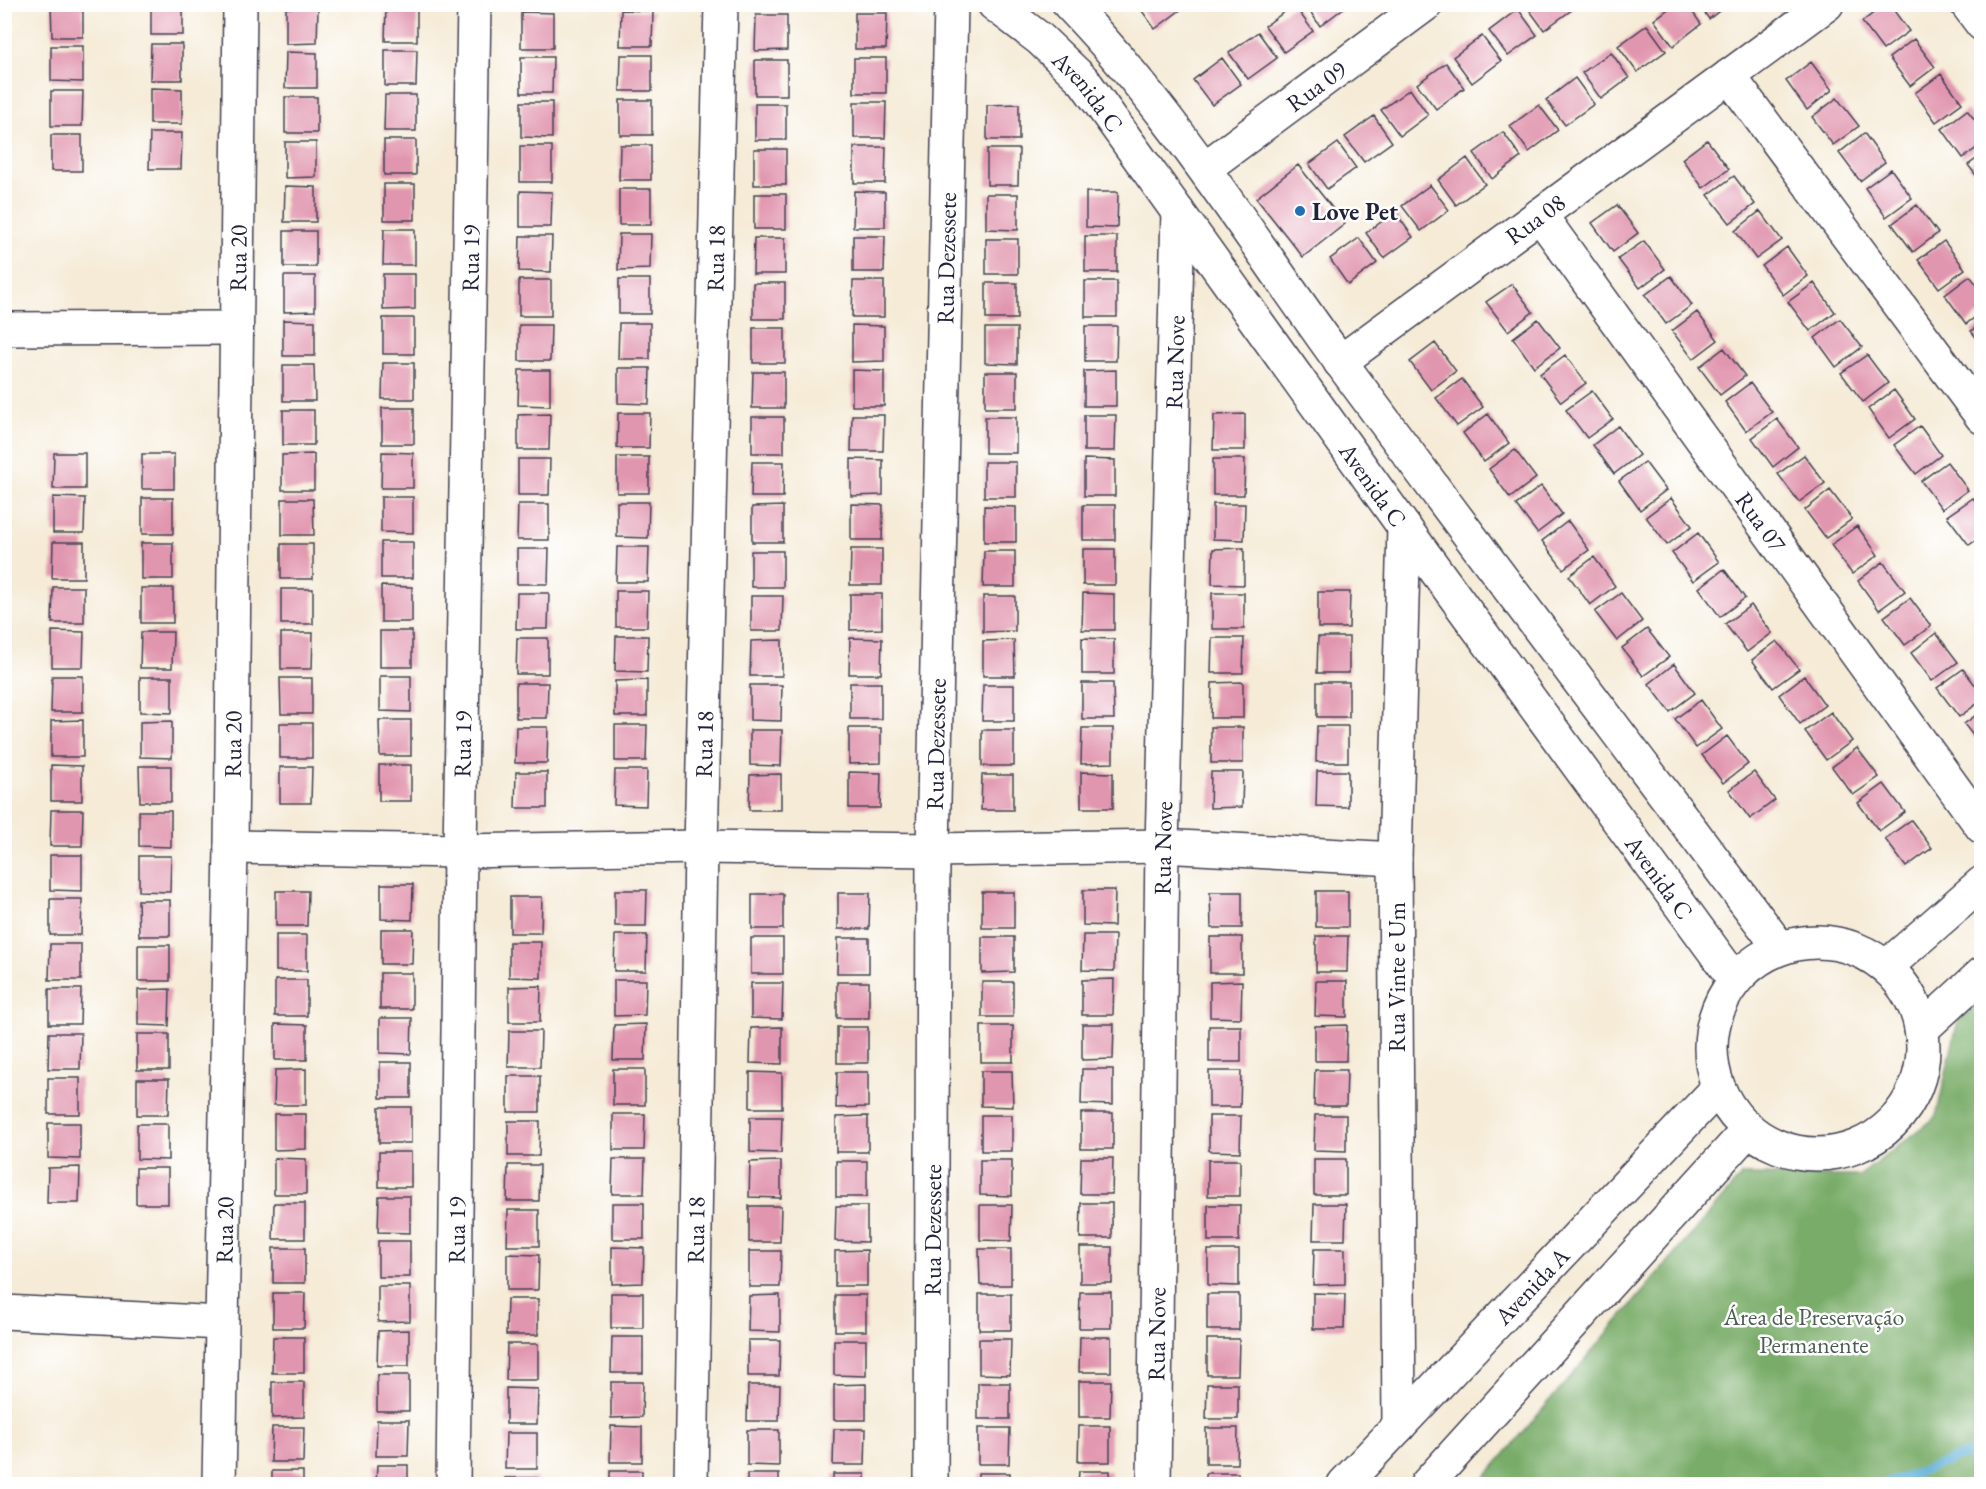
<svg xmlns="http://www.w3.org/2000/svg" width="1986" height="1489" font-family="'EB Garamond',serif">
<rect width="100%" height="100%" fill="#fff"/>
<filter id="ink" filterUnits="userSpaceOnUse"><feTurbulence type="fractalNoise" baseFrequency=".0167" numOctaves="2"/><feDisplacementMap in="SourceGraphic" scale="12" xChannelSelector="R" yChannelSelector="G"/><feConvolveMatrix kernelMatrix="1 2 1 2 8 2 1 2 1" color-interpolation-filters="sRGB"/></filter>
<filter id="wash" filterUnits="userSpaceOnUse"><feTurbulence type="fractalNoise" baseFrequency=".008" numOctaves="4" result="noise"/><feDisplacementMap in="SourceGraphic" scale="24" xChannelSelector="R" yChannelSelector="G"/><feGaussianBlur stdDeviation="1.35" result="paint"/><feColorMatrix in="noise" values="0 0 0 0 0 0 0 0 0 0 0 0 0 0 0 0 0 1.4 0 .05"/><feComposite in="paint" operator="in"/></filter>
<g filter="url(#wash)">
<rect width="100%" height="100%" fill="#f5ebd7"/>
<path fill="#78ac68" stroke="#4d6752" stroke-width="1.5" d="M1981 1001V1484H1479L1742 1175 1859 1176 1936 1117 1958 1020Z"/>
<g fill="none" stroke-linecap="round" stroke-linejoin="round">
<path stroke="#5dafd8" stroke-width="9" d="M1886 1484 1982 1449"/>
</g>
<g id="blocks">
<path fill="#e196af" d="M51 4H83V37H52Z
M151 4H183V35H151Z
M1137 4H1181L1183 8 1155 29Z
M1305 4H1349L1320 26Z
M1525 4H1570L1573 9 1544 30Z
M1675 4H1687L1701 24 1673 46 1654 20Z
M1698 4H1728L1709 19Z
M1885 4H1889L1909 31 1883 50 1862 22Z
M1294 5 1313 31 1284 52 1265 26Z
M386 6H417V41H385Z
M286 8H318L317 43 286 44Z
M1518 9 1537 35 1508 56 1489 31Z
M621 10 653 11 652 46H620Z
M521 12 553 13V48H521Z
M855 13H887L886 49H855Z
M756 15H787V50L755 51Z
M1647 25 1666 51 1637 72 1618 46Z
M1258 32 1277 58 1248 79 1229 53Z
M1482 36 1501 61 1472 83 1453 57Z
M1914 39 1935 67 1910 86 1889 58Z
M151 44H182V80H150Z
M51 46H83V82L51 81Z
M385 50H417L416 86H385Z
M286 52 317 53V88H285Z
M1611 52 1629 78 1601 99 1582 73Z
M621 55H652V91H620Z
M521 57H553L552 93H521Z
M854 58H886V93H854Z
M1222 58 1241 84 1212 105 1193 80Z
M755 60H787V95H755Z
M1811 62 1832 90 1807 110 1786 81Z
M1446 63 1464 88 1436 109 1417 84Z
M1941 74 1962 103 1936 122 1915 93Z
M1575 78 1594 104 1565 125 1546 100Z
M150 88 182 89V124H150Z
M1410 89 1428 115 1400 136 1381 110Z
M51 91H83L82 126H51Z
M385 95H416V131H384Z
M285 97H317V133H285Z
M1837 98 1859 126 1833 145 1812 117Z
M620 100H652V135H620Z
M521 102H552V138L521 137Z
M854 102H886L885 138H854Z
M755 104H786V140H755Z
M1019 104V140H987V105Z
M1539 105 1558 130 1529 152 1510 126Z
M1967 110 1982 129V144L1963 158 1942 129Z
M1374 116 1392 142 1364 162 1345 137Z
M1503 132 1521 157 1492 179 1474 153Z
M150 133H182L181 169H149Z
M1864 133 1885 162 1860 181 1839 153Z
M51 135H82V171H51Z
M384 140H416V175H384Z
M1707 140 1729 169 1703 188 1682 159Z
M285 142H316V177L285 178Z
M1338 143 1356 168 1327 189 1309 164Z
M620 145H651V180H619Z
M520 146H552V182H520Z
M854 147H886L885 183H854Z
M754 149H786V185H754Z
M987 149H1019L1018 185H987Z
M1982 155V183L1968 165Z
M1467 158 1485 184 1456 205 1438 180Z
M1298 165 1345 224 1303 257 1256 198Z
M1891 169 1912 198 1886 217 1865 188Z
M1734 176 1755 204 1730 223 1708 195Z
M384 184H415V220H384Z
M1430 185 1449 210 1421 231 1402 206Z
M285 186 316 187V222H284Z
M619 189H651V225H619Z
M520 191 552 192 551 227H520Z
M854 191 885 192V227H853Z
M1086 192H1118L1117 228 1086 227Z
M754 194H786V229H754Z
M986 194H1018V230L986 229Z
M1617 205 1638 233 1613 252 1592 223Z
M1917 205 1938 233 1913 252 1892 224Z
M1760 211 1782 240 1756 259 1735 231Z
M1395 212 1413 237 1384 258 1366 233Z
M384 229H415V265H383Z
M284 231H316V267H284Z
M619 234H651L650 269 618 270Z
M520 236H552L551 272 519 271Z
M853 236H885L884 272H853Z
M1085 236H1117V272H1085Z
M754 238H785V274H753Z
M1359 238 1377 263 1348 285 1330 259Z
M986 239H1018V274H986Z
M1644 241 1665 269 1640 288 1618 259Z
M1944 241 1965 269 1939 288 1918 260Z
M1787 247 1808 276 1783 295 1762 266Z
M383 274H415V309L383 310Z
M284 276H315V311L284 312Z
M1671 276 1692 305 1666 324 1645 295Z
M1970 276 1982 291V312L1966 324 1945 295Z
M619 279H650V314H619Z
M519 280H551V316H519Z
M853 281H884V317H852Z
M1085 281H1117V317H1085Z
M753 283H785V319H753Z
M986 283H1017V319H986Z
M1814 283 1835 312 1810 331 1788 302Z
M1512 284 1533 312 1508 331 1486 302Z
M1697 312 1718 340 1693 359 1672 331Z
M383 318H414V354H383Z
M1538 319 1560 348 1534 367 1513 338Z
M1840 319 1862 347 1836 367 1815 338Z
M283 320 315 321V356H283Z
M619 323H650V359H618Z
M1982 324V345L1971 331Z
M519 325H551L550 361H519Z
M852 325 884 326V361L852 362Z
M1085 326H1117L1116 361H1085Z
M753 328H785V363H753Z
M985 328H1017V364L985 363Z
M1435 343 1456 371 1431 390 1410 362Z
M1724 348 1745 376 1720 395 1699 367Z
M1565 355 1586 383 1561 402 1540 374Z
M1867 355 1888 383 1863 402 1841 373Z
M383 363H414V399H382Z
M283 365H314L315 401H283Z
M618 368H650L649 404 618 403Z
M519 370H550V406L518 405Z
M852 370 884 371V406H852Z
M1116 370V406H1084V371Z
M753 372H784V408H752Z
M985 372H1017V408H985Z
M1462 379 1483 407 1457 426 1436 398Z
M1750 383 1772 412 1746 431 1725 402Z
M1894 390 1915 419 1889 438 1868 409Z
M1592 391 1613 419 1587 438 1566 410Z
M382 408H414V444H382Z
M283 410H314V445H283Z
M618 413H650L649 448H617Z
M550 414 549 450H518V415Z
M1245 414V450H1213L1214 415Z
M1488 414 1509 443 1484 462 1463 433Z
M852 415H884L883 451H851Z
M1084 415H1116L1115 451H1084Z
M752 417H784V453H752Z
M985 417H1016V453H985Z
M1777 419 1798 447 1773 467 1752 438Z
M1618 426 1639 455 1614 474 1593 445Z
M1920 426 1941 455 1916 474 1894 445Z
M1515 450 1536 478 1510 498 1489 469Z
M382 452 413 453V488H381Z
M54 453H85V489H53Z
M142 454H174V489H142Z
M314 454V490H282V455Z
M1804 455 1825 483 1799 502 1778 474Z
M617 457H649V493H617Z
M518 459H550L549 495H518Z
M851 459 883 460V495L851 496Z
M1084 459 1115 460V496H1084Z
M1213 459H1245L1244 495H1213Z
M752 462H784L783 497H751Z
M984 462H1016V497H984Z
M1645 462 1666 490 1640 510 1619 481Z
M1947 462 1968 490 1942 509 1921 481Z
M1541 486 1562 514 1537 533 1516 505Z
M1830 490 1852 519 1826 538 1805 510Z
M53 497 85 498 84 533H53Z
M381 497H413V533L381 532Z
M142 498H173V534H142Z
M1671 498 1692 526 1667 545 1646 517Z
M1973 498 1982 509V536L1969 545 1947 516Z
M282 499H313L314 535H282Z
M617 502H649L648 538 617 537Z
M518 504H549V540H517Z
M851 504 883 505 882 540H851Z
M1213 504H1245L1244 540 1213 539Z
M1083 505H1115V540H1083Z
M783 506V542H752V507Z
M984 506 1016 507V542H984Z
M1568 521 1589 550 1563 569 1542 541Z
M1857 526 1878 555 1852 574 1831 545Z
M1698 533 1719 562 1693 581 1672 553Z
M53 542H84V578H52Z
M381 542H413V578H381Z
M141 543H173V579H141Z
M281 544H313V579H281Z
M617 547H649L648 582H616Z
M1244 548V585L1212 584 1213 549Z
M517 549H549L548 584H517Z
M851 549H882V585H850Z
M1083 549H1115V585H1083Z
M751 551H783V587H751Z
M984 551H1015V587H983Z
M1594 557 1615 586 1590 605 1569 576Z
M1883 562 1905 591 1879 610 1858 581Z
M1724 569 1745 598 1720 617 1699 588Z
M381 586 412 587V622H381Z
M53 587H84V623H52Z
M141 588H173V623H141Z
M281 589H313V624H281Z
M616 591H648L647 627H616Z
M1318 592H1350L1349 628H1318Z
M517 593H549L548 629H516Z
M1083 593 1114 594V630H1082Z
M1212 593H1244V629H1212Z
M1621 593 1642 621 1617 641 1595 612Z
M850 594H882V629L850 630Z
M751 596H783L782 631H751Z
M983 596H1015V631L983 632Z
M1910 598 1931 626 1905 645 1884 617Z
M1751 605 1772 633 1747 652 1725 624Z
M1647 629 1669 657 1643 676 1622 648Z
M52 631 84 632 83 667H52Z
M380 631H412V667H380Z
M141 632H173L172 668H140Z
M281 633H313L312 669H281Z
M1936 633 1958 662 1932 681 1911 653Z
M616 636H648L647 672 615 671Z
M1318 637H1349V673H1317Z
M517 638H548V674H516Z
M850 638 882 639 881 674H849Z
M1082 638 1114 639V674H1082Z
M1212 638H1244L1243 673H1211Z
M782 640V676H750L751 641Z
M1014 640 1015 676H983V641Z
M1777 641 1799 669 1773 688 1752 660Z
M1674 664 1695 693 1670 712 1649 684Z
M1963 669 1982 694V700L1959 717 1937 688Z
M52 676H83V712H51Z
M380 676H411V712L380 711Z
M1804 676 1825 705 1800 724 1779 695Z
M140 677H172V713L140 712Z
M280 678H312V714H281Z
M647 680V716H615V681Z
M1243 682V718H1211L1212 683Z
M1317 682H1349V717H1317Z
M516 683H548L547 718H516Z
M850 683H881V719H850Z
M1082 683H1113L1114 719H1082Z
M750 685H782L781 721 750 720Z
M983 685H1014V721H982Z
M1701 700 1722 729 1696 748 1675 719Z
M1982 711V747L1964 724Z
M1831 712 1852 741 1826 760 1805 731Z
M83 720V757H51V721Z
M379 720H411V756H380Z
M172 721V758L140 757V722Z
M280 723H312V758H280Z
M615 725H647L646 761H615Z
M1317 726H1348V762H1316Z
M516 727H548L547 763H515Z
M1211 727H1243V763H1211Z
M849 728H881V763L849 764Z
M1082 728H1113V763L1081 764Z
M750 730H782L781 766 750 765Z
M982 730H1014V766H982Z
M1727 736 1748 764 1723 783 1702 755Z
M1857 748 1879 777 1853 795 1832 767Z
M51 765 82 766V801H51Z
M379 765H411V801H379Z
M139 766H171V802H140Z
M280 767H312L311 803H280Z
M615 770H647L646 806 614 805Z
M1317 771H1348V807L1316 806Z
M516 772H547V808H515Z
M849 772 881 773 880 808H849Z
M1081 772 1113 773V808H1081Z
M1211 772H1243L1242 807 1210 808Z
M1754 772 1775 800 1750 819 1729 790Z
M781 774V810H749L750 775Z
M982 775H1013V810H981Z
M1884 784 1905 812 1879 831 1858 803Z
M51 810H83L82 846H50Z
M139 811H171V847L139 846Z
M1911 820 1932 848 1906 867 1885 839Z
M50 855H82V891L50 890Z
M139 856H171L170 892 139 891Z
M381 884H413L412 920 381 919Z
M615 890H647L646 926H615Z
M1083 890H1115L1114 926 1083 925Z
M276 891H308L307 926H276Z
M1316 891H1348V927H1316Z
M982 892H1014V928H982Z
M1210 892H1242V928H1211Z
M838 893H870L869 929H838Z
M752 894H783V929H752Z
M510 897H542L541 933H510Z
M50 899H82L81 935H50Z
M138 900H170V936H139Z
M381 929H413L412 964H381Z
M276 935H307V971H276Z
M615 935H647L646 971H614Z
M1083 935H1115L1114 971 1082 970Z
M1316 936H1348L1347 972H1316Z
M982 937H1014V972L982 973Z
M1210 937H1242V973H1210Z
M751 938H783V974H751Z
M838 938H869V973H837Z
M509 942H541V978L509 977Z
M50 944H81V980H49Z
M138 945H170V981H138Z
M380 973H412V1009H380Z
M1114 979 1113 1015H1082V980Z
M275 980H307V1016H275Z
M614 980H646L645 1015 614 1016Z
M1242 981 1241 1018 1210 1017V982Z
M1316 981H1347V1017L1315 1016Z
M837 982H869V1018H837Z
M982 982H1013V1017H982Z
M751 983H783L782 1019 751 1018Z
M541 986 540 1022H509V987Z
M49 989H81L80 1024H49Z
M170 989 169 1026 138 1025V990Z
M380 1018H412L411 1054 380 1053Z
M275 1024 307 1025V1060H275Z
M646 1024 645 1060H613L614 1025Z
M1082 1024H1114L1113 1059 1082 1060Z
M1347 1025 1346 1061H1315V1026Z
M981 1026H1013V1062H981Z
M1209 1026H1241V1062H1209Z
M782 1027V1064L750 1063 751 1028Z
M837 1027H868V1063H837Z
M509 1031H541L540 1067H508Z
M49 1033H81L80 1069H48Z
M137 1034H169V1070H137Z
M380 1062H411V1098H380Z
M306 1069V1105H274L275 1070Z
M613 1069H645V1105H613Z
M1082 1069H1113V1105L1081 1104Z
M1315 1070H1347L1346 1106H1314Z
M981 1071H1012L1013 1107 981 1106Z
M1209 1071H1241L1240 1107H1209Z
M750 1072 782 1073V1108H750Z
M837 1072H868V1107L836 1108Z
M508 1076H540V1112H508Z
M48 1078H80V1114H48Z
M137 1079H169L168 1115H137Z
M379 1107H411V1143H379Z
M1081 1113H1113V1149H1081Z
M274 1114H306V1149L274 1150Z
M613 1114H645L644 1150H613Z
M981 1115H1012V1151H981Z
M1315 1115H1346V1151L1314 1150Z
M868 1116V1152H836V1117Z
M1209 1116H1241L1240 1152 1209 1151Z
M750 1117H782L781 1153 750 1152Z
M508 1121H540L539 1156H508Z
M48 1123H80V1159L48 1158Z
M137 1124H168V1160L137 1159Z
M379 1152H411V1187H379Z
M274 1158 306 1159V1194H274Z
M1081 1158H1113L1112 1194H1080Z
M613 1159H645L644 1194H612Z
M1314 1159H1346V1195H1314Z
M980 1160H1012V1196L980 1195Z
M1208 1160H1240V1196H1208Z
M781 1161V1198L749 1197 750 1162Z
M836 1161H867V1197H836Z
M508 1165H540L539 1201H507Z
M80 1167 79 1203H47L48 1168Z
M136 1168H168V1204H136Z
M379 1196H410V1233L378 1232Z
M274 1203H305V1239H273Z
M612 1203H644V1239H612Z
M1081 1203H1112V1238H1080Z
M1314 1204H1346L1345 1240H1313Z
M980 1205H1012L1011 1241 980 1240Z
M1208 1205H1240L1239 1241H1208Z
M749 1206H781L780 1242H749Z
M836 1206H867V1242L835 1241Z
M508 1210H539V1246H507Z
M378 1241H410V1277H378Z
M612 1247 644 1248 643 1283 612 1284Z
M1080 1247H1112V1283H1080Z
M273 1248H305V1283H273Z
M979 1249H1011V1285H980Z
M1314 1249H1345V1284L1313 1285Z
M867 1250V1286H835V1251Z
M1208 1250H1239V1286L1208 1285Z
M749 1251H781L780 1287H749Z
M507 1254 539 1255 538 1290H507Z
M378 1286H410V1321L378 1322Z
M1080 1292H1111V1328H1079Z
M273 1293H305L304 1328H273Z
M611 1293H643V1328H611Z
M1313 1293 1345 1294 1344 1329H1313Z
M979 1294H1011V1330H979Z
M1207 1294H1239V1330H1207Z
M780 1295V1332L748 1331 749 1296Z
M835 1295H866V1331H835Z
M507 1299H538V1335H506Z
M409 1330V1366H377L378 1331Z
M273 1337H304V1373H272Z
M612 1337H643V1373H611Z
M1080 1337H1111V1372H1079Z
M979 1339H1011L1010 1375 979 1374Z
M1207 1339H1239L1238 1375H1207Z
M748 1340H780L779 1376H748Z
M834 1340H866V1376L834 1375Z
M507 1344H538V1380H506Z
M377 1375H409V1411H377Z
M1079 1381H1111L1110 1417H1079Z
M272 1382H304V1417L272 1418Z
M611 1382H643L642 1417 611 1418Z
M978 1383H1010V1419H978Z
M866 1384V1420H834V1385Z
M1207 1384H1238V1419H1206Z
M748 1385H780L779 1421H747Z
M506 1388 538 1389 537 1424H506Z
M377 1420H409L408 1456H376Z
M611 1426 642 1427V1462H610Z
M1079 1426H1110V1462H1078Z
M272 1427H304L303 1462H271Z
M978 1428H1010L1009 1464H978Z
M1206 1428H1238L1237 1464H1206Z
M834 1429H866L865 1465H833Z
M747 1430H779V1466L747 1465Z
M506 1433H537V1469H505Z
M377 1465H408V1484H376Z
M272 1471H303V1484H272Z
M610 1471H642V1484H610Z
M1079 1471H1110V1484H1078Z
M978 1473H1010V1484H978Z
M1206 1473H1238V1484H1206Z
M747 1474H779V1484H747Z
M833 1474H865V1484H833Z
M505 1478H537V1484H505Z"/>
</g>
</g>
<g filter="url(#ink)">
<use href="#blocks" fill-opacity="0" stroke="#424052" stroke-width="1.5"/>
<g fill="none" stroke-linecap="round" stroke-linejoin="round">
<defs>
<g id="minor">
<path id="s1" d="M994 4 1040 39 1084 81 1404 527 1735 980"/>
<path d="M1069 4C1174 113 1253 242 1342 364 1486 560 1634 753 1780 948"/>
<path d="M1967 4 1982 24"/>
<path d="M1729 76 1982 417"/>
<path id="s2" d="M1205 168 1426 4"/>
<path id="s3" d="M1540 215 1982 827"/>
<path d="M4 329 236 328"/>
<path id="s4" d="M1340 362 1827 4"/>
<path d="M231 847 460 851 701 847 933 850 1162 846 1395 859"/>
<circle cx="1817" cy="1048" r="106"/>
<path d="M1886 967 1982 883"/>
<path d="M1921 1030 1982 974"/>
<path d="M4 1312 221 1323"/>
<path d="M1399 1426 1395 859 1404 527"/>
<path id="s5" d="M219 1484 231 847 240 4"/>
<path id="s6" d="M453 1484 460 851 474 4"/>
<path id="s7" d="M691 1484 701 847 721 4"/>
<path id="s8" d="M931 1484 933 850 951 4"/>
<path id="s9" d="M1154 1484 1162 846 1178 212"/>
<path id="s10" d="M1344 1484 1718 1088"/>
<path d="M1427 1484 1748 1130"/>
</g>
</defs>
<use href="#minor" stroke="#424052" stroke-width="36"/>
<use href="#minor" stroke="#fff" stroke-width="33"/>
</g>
</g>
<circle fill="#1f6fb2" stroke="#fff" stroke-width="2" cx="1300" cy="211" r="6"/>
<g text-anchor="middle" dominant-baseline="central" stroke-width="5" stroke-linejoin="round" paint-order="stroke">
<g font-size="24" fill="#22223b" stroke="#fff">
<text stroke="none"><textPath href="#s2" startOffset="138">Rua 09</textPath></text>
<text stroke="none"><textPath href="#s1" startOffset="129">Avenida C</textPath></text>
<text stroke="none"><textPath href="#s4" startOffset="242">Rua 08</textPath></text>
<text stroke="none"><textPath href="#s5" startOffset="1226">Rua 20</textPath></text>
<text stroke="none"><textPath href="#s6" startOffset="1226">Rua 19</textPath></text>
<text stroke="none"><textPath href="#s7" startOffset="1226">Rua 18</textPath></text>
<text stroke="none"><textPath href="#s8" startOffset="1226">Rua Dezessete</textPath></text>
<text stroke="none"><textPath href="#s9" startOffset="1122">Rua Nove</textPath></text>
<text stroke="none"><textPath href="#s1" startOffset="615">Avenida C</textPath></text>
<text stroke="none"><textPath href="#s3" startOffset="378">Rua 07</textPath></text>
<text stroke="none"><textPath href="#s6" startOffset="740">Rua 19</textPath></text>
<text stroke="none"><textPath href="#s7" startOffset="740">Rua 18</textPath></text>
<text stroke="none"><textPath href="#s8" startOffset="740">Rua Dezessete</textPath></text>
<text stroke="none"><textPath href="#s5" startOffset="740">Rua 20</textPath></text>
<text stroke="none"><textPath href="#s9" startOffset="636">Rua Nove</textPath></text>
<text stroke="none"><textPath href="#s1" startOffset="1101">Avenida C</textPath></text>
<text transform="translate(1396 977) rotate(-90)">Rua Vinte e Um</text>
<text stroke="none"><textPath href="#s5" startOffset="254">Rua 20</textPath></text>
<text stroke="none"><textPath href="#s6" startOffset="254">Rua 19</textPath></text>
<text stroke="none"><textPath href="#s7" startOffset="254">Rua 18</textPath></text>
<text stroke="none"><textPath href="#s8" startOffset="254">Rua Dezessete</textPath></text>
<text stroke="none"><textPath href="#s10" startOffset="273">Avenida A</textPath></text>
<text stroke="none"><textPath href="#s9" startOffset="150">Rua Nove</textPath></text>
</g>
<g font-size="24" font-weight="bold" fill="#22223b" stroke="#fff" text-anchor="start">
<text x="1312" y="211">Love Pet</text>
</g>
<g font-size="24" fill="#4b5c50" stroke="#fff">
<text x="1814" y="1316">Área de Preservação<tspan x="1814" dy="28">Permanente</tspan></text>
</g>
</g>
<rect width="1986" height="1489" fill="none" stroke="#fff" stroke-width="24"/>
</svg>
